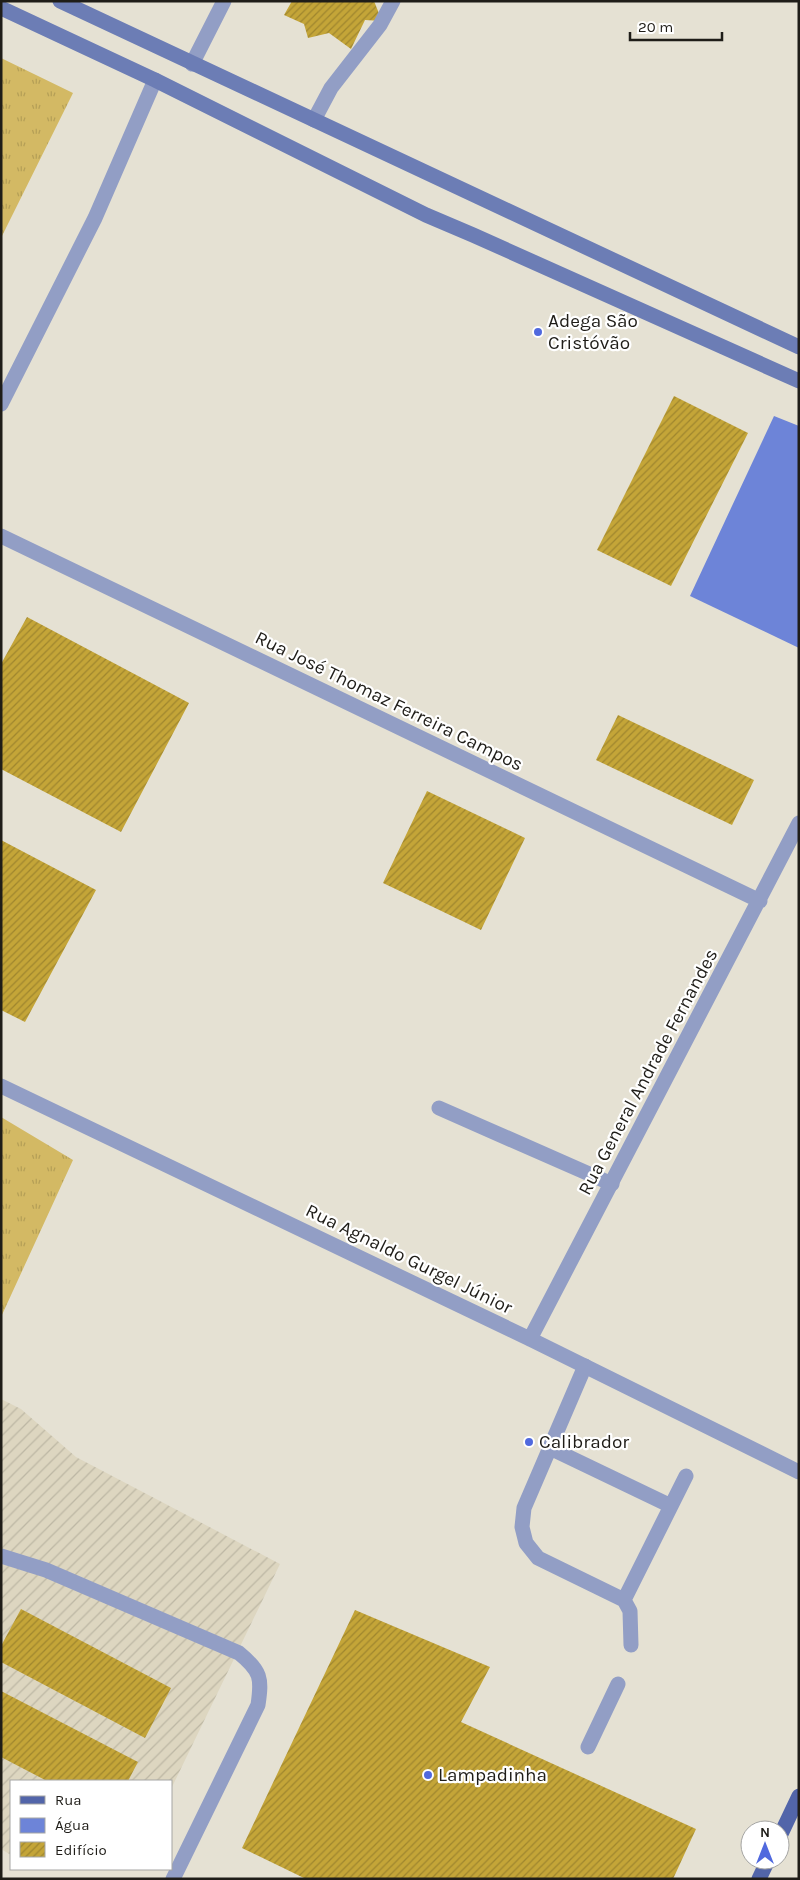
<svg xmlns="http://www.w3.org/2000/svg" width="800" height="1880" font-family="Karla,sans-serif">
<defs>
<pattern id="industrial-furrows" width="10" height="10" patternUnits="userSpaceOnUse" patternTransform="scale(1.25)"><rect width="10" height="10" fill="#ddd6c0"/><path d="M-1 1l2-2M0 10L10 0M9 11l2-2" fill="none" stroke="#bdb7a4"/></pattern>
<pattern id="grass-tufts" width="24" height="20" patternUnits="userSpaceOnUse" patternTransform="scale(1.25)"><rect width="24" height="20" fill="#d3b964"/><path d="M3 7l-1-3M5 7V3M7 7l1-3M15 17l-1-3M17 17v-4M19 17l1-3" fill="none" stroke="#b59f56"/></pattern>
<pattern id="building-hatch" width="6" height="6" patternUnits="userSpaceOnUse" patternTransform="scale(1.25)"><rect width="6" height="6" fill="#c4a538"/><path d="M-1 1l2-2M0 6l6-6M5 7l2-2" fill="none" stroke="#9f862e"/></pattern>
</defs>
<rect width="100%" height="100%" fill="#e5e1d3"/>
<path fill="url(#industrial-furrows)" d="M1 1399 21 1409 76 1457 280 1564 171 1789V1781H11V1855L1 1849Z"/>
<path fill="url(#grass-tufts)" d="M1 58 73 93 1 238Z
M1 1117 73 1160 1 1317Z"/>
<path fill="#6d84d8" d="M774 416 799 426V648L690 596Z"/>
<path fill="url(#building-hatch)" d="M292 1H374L382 21 365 20 351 49 329 33 308 38 304 24 284 15Z
M674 396 748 433 671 586 597 550Z
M27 617 189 703 121 832 1 769V664Z
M618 715 754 780 732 825 596 760Z
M427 791 525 838 481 930 383 883Z
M1 840 96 890 25 1022 1 1010Z
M21 1609 171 1688 145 1738 1 1662V1646Z
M355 1610 490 1667 461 1722 696 1829 673 1879H306L242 1848Z
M1 1691 138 1762 128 1781H47L1 1757Z"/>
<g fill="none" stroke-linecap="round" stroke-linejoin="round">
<path stroke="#929ec5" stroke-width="15" d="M192 64 224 1
M314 120 331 88 380 25 393 1
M1 404 95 218 155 80
M439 1108 612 1184
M585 1366 524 1508 522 1527 526 1543 538 1558 624 1600 630 1611 631 1645
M550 1448 671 1506
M624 1600 686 1476
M588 1747 618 1684"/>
<path stroke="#929ec5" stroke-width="15" d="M1 536 760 901
M1 1086 530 1339 799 1472
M530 1339 799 823
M1 1556 46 1570 239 1653C261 1671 262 1678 258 1705L173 1879"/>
<path stroke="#6c7db5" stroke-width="15" d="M60 1C306 118 554 230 799 347
M1 8 155 80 426 215 473 235 799 381"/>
<path stroke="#5265a9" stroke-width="15" d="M780 1836 799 1796
M759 1879 768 1860"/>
</g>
<g fill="#5069de" stroke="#fff" stroke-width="2">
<circle cx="538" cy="332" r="5"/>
<circle cx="529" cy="1442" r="5"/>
<circle cx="428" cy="1775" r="5"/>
</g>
<g text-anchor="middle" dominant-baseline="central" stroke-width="4.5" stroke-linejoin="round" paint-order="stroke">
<g font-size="19" fill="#1f1d18" stroke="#fff" text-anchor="start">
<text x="548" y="321">Adega São<tspan x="548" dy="22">Cristóvão</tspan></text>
<text x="539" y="1442">Calibrador</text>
<text x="438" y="1775">Lampadinha</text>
</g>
<g font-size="19" fill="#1f1d18" stroke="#fff">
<text transform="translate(389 701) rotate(26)">Rua José Thomaz Ferreira Campos</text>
<text transform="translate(648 1072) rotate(-62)">Rua General Andrade Fernandes</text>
<text transform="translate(409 1259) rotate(26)">Rua Agnaldo Gurgel Júnior</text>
</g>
</g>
<rect width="800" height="1880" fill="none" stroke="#1f1d18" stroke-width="5"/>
<rect x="10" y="1780" width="162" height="90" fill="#ffffff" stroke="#a5a5a3"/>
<rect x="20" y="1796" width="25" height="8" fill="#5265a9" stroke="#a5a5a3"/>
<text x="55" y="1805" font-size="15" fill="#1f1d18">Rua</text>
<rect x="20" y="1818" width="25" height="15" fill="#6d84d8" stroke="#a5a5a3"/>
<text x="55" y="1830" font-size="15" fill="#1f1d18">Água</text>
<rect x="20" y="1842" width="25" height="15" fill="url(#building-hatch)" stroke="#a5a5a3"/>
<text x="55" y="1855" font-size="15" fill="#1f1d18">Edifício</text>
<g transform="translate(765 1845)"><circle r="24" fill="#ffffff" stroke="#a5a5a3"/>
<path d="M0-4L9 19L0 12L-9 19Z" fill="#5069de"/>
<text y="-8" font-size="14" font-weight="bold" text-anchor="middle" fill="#1f1d18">N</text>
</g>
<path d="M630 32v8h92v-8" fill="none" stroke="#1f1d18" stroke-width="2.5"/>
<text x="638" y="32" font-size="15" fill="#1f1d18" stroke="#ffffff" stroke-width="4" paint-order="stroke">20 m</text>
</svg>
